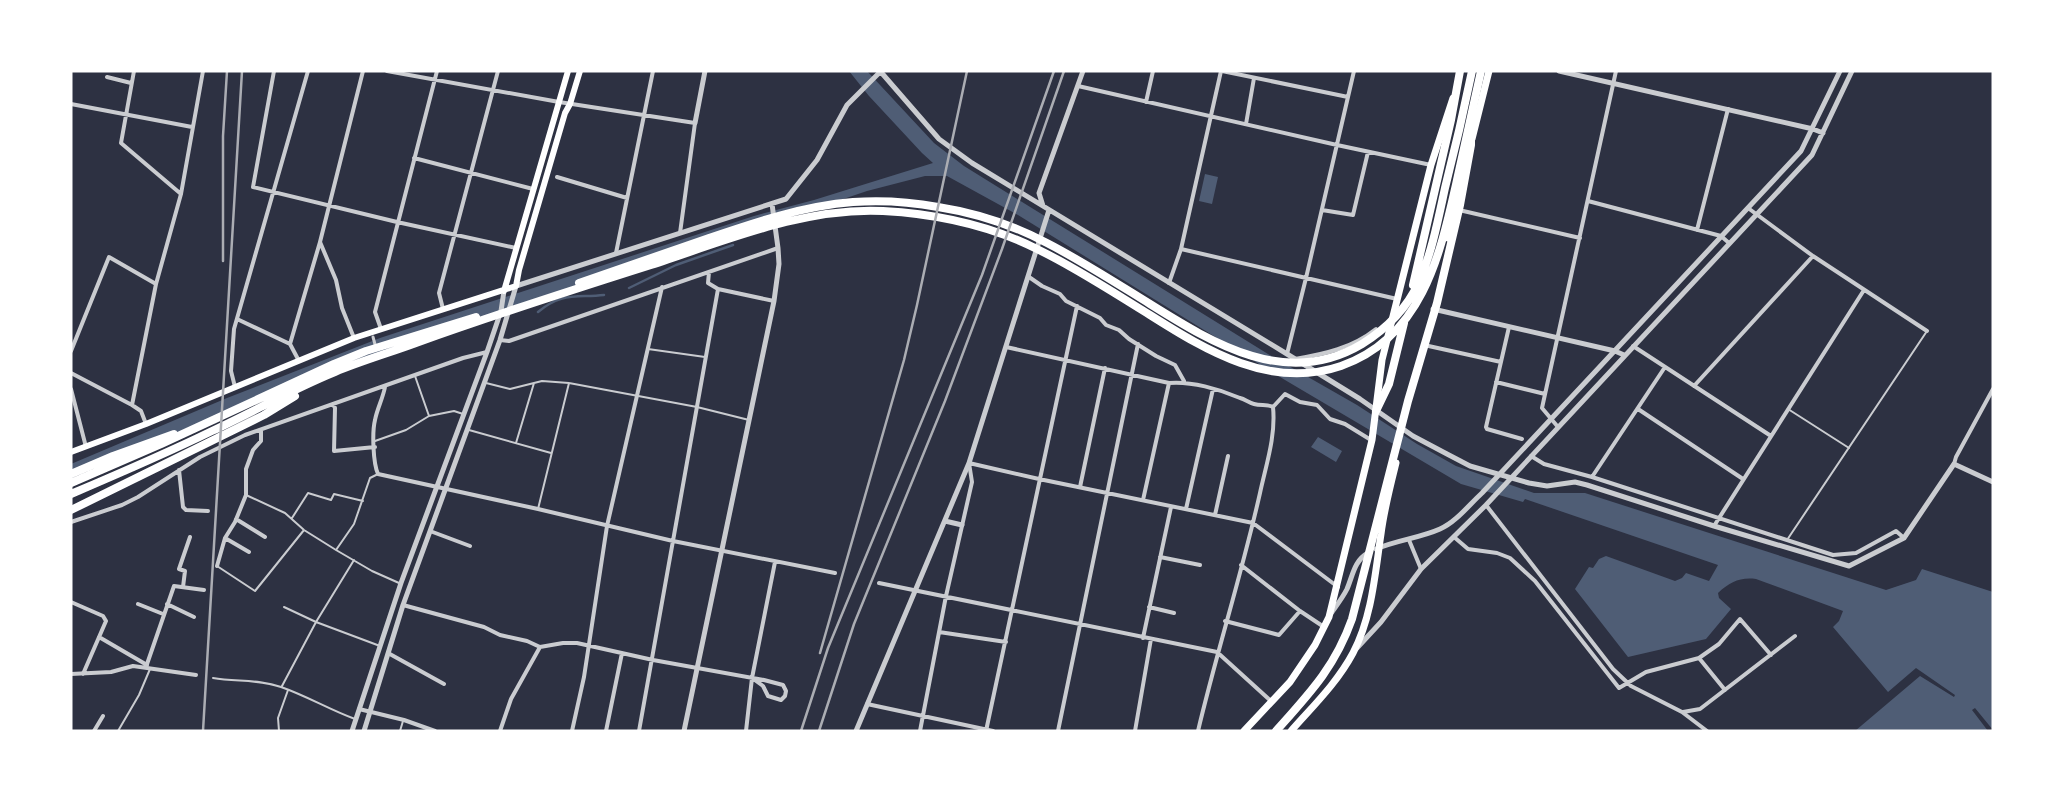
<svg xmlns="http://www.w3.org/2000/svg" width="2064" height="802" font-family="Roboto,sans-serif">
<rect width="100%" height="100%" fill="#2d3142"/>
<path fill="#4f5d75" d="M849 71H867L934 143 964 166 1268 354 1357 405 1417 444 1456 466 1534 493H1585L1886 590 1916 580 1922 569 1993 592V730L1975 708 1972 710 1988 731H1855L1920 676 1954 697 1955 695 1916 668 1888 692 1833 627 1839 621 1843 611 1756 579C1740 577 1730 582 1718 593L1719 598 1731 609 1706 639 1628 657 1575 589 1589 567 1593 568 1599 559 1606 556 1675 581 1682 578 1686 573 1709 581 1718 565 1525 499 1523 502 1461 484 1285 380 1018 215 947 176H925L867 191 518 309 382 353 214 418 71 478V464L227 398 380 338 754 216 814 200 933 163 922 153 869 96Z
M1205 174 1218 177 1212 204 1199 201Z
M1318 437 1342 451 1336 462 1311 447Z"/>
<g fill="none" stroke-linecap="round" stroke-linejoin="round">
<path stroke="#4f5d75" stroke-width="2.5" d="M629 288 676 265 733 245
M538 312C562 292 576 298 604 295"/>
<path stroke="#caccd0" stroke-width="2" d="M648 349 705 357
M415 376 429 416 454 411 463 414
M486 383 510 389 542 381 569 383 697 407 749 420
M1788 409 1849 448
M469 430 551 453
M375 441 406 430 429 416
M516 443 534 383
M246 495 285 513 304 530 336 550 372 571 399 583
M538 509 569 383
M292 518 308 493 331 500 334 494 363 501
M1787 540 1927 331
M336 550 354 524 370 478 378 474
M217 566 255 591 304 530
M284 607 316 622 380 646
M213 678C236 682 259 679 281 687 307 696 330 710 355 719
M282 686 316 622 354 560
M118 731 139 695 150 669
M279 731 278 718 288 690
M400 731 403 721"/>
<path stroke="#caccd0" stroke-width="3" d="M373 337 376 348"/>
<path stroke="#caccd0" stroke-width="4" d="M134 71 121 143 181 194
M274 71 253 187 397 222 516 248
M387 71 559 102 695 123 680 233
M1222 71 1348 97
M107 77 131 83
M1078 86 1337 145 1431 165
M1146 102 1153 71
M71 104 192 127
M1246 124 1254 78
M414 158 533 189
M557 177 627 198
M1588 201 1721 236 1729 243
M1748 208 1813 256 1927 331
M1322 210 1353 215 1368 152
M1459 210 1580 238
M1697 230 1728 109
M320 242 336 280 342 308 354 338
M1181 249 1397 299
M616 253 653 71
M709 272 708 283 718 289 774 301
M1029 277 1042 286 1060 294 1066 301 1100 318 1106 325 1119 330 1129 339 1156 356 1175 365 1184 381
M1169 283 1181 249 1221 71
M443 309 439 293 498 71
M237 319 290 344 299 361
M1509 327 1486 427 1487 429 1522 439
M381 329 375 312 437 71
M500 340 509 341 778 248
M290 344 320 242 363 71
M1424 345 1501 362
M1633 346 1771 436
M1006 347 1169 383C1191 381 1219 389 1240 398 1245 399 1249 403 1254 404 1261 406 1267 404 1273 407
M71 351 109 257 156 284
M1287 354 1306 278 1354 71
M1295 359C1325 354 1352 348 1376 329
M71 373 132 405
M1496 382 1545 394
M1694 386 1813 256
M235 387 231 371 234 329 308 71
M385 387C383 398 377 409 375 420 372 432 373 463 378 474L538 509 673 541 835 573
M71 389 86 447
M333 404 335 408 334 451 375 447
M1273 407 1285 394 1300 402 1317 405 1330 419 1345 424 1371 440
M1638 409 1743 479
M146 424 141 411 132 405 156 284 181 194 203 71
M1558 427 1542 408 1616 71
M1531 456 1544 464 1592 477 1833 555 1856 553 1896 531 1904 538
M1954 464 1956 457 1993 389
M179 470 183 507 186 510 208 511
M1592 477 1665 367
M1080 487 1105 368
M1143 500 1169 383
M1486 505 1613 669 1631 686 1682 712 1707 731
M1186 509 1213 389
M1215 515 1228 456
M236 519 265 537
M71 522 122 505 138 497 200 457 245 435 463 358 487 352
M1714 526 1864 290
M430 531 470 546
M1454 537 1468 549 1497 553 1510 558 1535 581 1619 688 1646 672 1699 658 1719 644 1740 619 1771 655
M225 538 249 552
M1409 540 1421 569
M1160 557 1200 565
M1241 565 1300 611 1324 627
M217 566 225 538 235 522 246 495V469L253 450 261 441V430
M879 583 1217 652 1272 702
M183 587 185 571 179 569 190 537
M71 602 103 616 106 621 83 674
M138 604 163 614
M167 604 194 617
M403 605 484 627 500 635 527 641 540 647 563 643H577L653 660 764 680 783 685 786 691 785 696 781 700 768 696 763 686 752 678
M1149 607 1174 613
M1225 621 1279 635 1300 611
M939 632 1006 642
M99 637 147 665
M1143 638 1171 507
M388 653 444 684
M1699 658 1725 690
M146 667 174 586 204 590
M71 674 111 672 133 666 196 675
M867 704 993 731
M359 709 404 720 435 731
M1683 712 1700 709 1795 636
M94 731 103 716
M500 731 511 699 540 647
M572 731 584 677 607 526 662 287
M606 731 622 653
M639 731 718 289
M746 731 752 678 775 562
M920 731 946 596 972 482 969 463 1039 479 1253 523 1338 587
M986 731 1077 306
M1058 731 1138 344
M1135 731 1151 639
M1198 731C1217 651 1242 573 1260 493 1266 465 1276 436 1273 407"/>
<path stroke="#caccd0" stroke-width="5" d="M880 71 939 139 972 163 1287 354 1360 399 1413 436 1447 454 1470 466 1529 483 1547 486 1575 482 1587 485 1714 526 1849 566 1904 538 1954 464 1993 482
M1559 71 1813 129 1823 133
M695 123 705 71
M1043 206 1039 193 1083 71
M1433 309 1615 351 1624 355
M945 521 962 525
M1376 549C1397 540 1420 538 1440 529 1456 522 1469 505 1482 493L1801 151 1840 71
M1332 612C1337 605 1343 597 1347 589 1353 575 1354 561 1368 553
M1357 648 1381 622 1421 569 1486 505 1812 155 1852 71
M352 731 401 583 487 352 501 311 504 291
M364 731 403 605 500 340 516 286 786 199 817 160 847 105 881 71
M684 731 774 301 779 264 778 248 772 204
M856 731 969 463 1049 210"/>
<path stroke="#fff" stroke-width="6" d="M504 291 568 71
M71 452 146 424 354 338 516 286 519 270 565 113 570 104 580 71"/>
<path stroke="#fff" stroke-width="7" d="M1472 139 1489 71
M1448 238 1459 193
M1244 731 1290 682 1315 645 1329 617 1372 440 1382 360 1431 165 1453 98
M1291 731C1313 706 1337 683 1353 653 1372 617 1375 574 1381 534 1384 510 1390 487 1396 463"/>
<path stroke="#fff" stroke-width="8" d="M579 283C623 268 666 253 709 238 756 222 803 206 853 202 881 200 911 202 938 207 976 213 1013 225 1047 243 1082 261 1116 283 1150 304 1214 344 1287 389 1362 344 1386 329 1407 308 1419 282 1432 252 1438 220 1445 188 1455 149 1464 110 1472 71
M1413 285 1451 120 1460 71
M1376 411 1389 384 1404 323
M71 474 113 456 174 434
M71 483 161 444 334 364 366 351 476 317
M71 494C118 474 165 454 212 431 253 412 293 389 335 372 361 361 389 353 416 343 494 315 572 290 651 265 725 241 804 207 883 211 938 214 990 225 1039 250 1078 269 1114 293 1150 315 1207 351 1271 390 1341 366 1423 337 1440 255 1457 180 1465 144 1473 107 1481 71
M71 510 264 415 295 396
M1276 731C1310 693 1335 667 1352 619L1408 401 1437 303 1460 205 1471 145V130"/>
<path stroke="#abadb3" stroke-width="2.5" d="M223 261V136L227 71
M820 653 904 360 917 305 967 71
M203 731 242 71
M801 731 828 648 982 275 1054 71
M819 731 854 624 945 401 1002 249 1064 71"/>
</g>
<rect width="2064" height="802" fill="none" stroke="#ffffff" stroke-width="145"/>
</svg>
